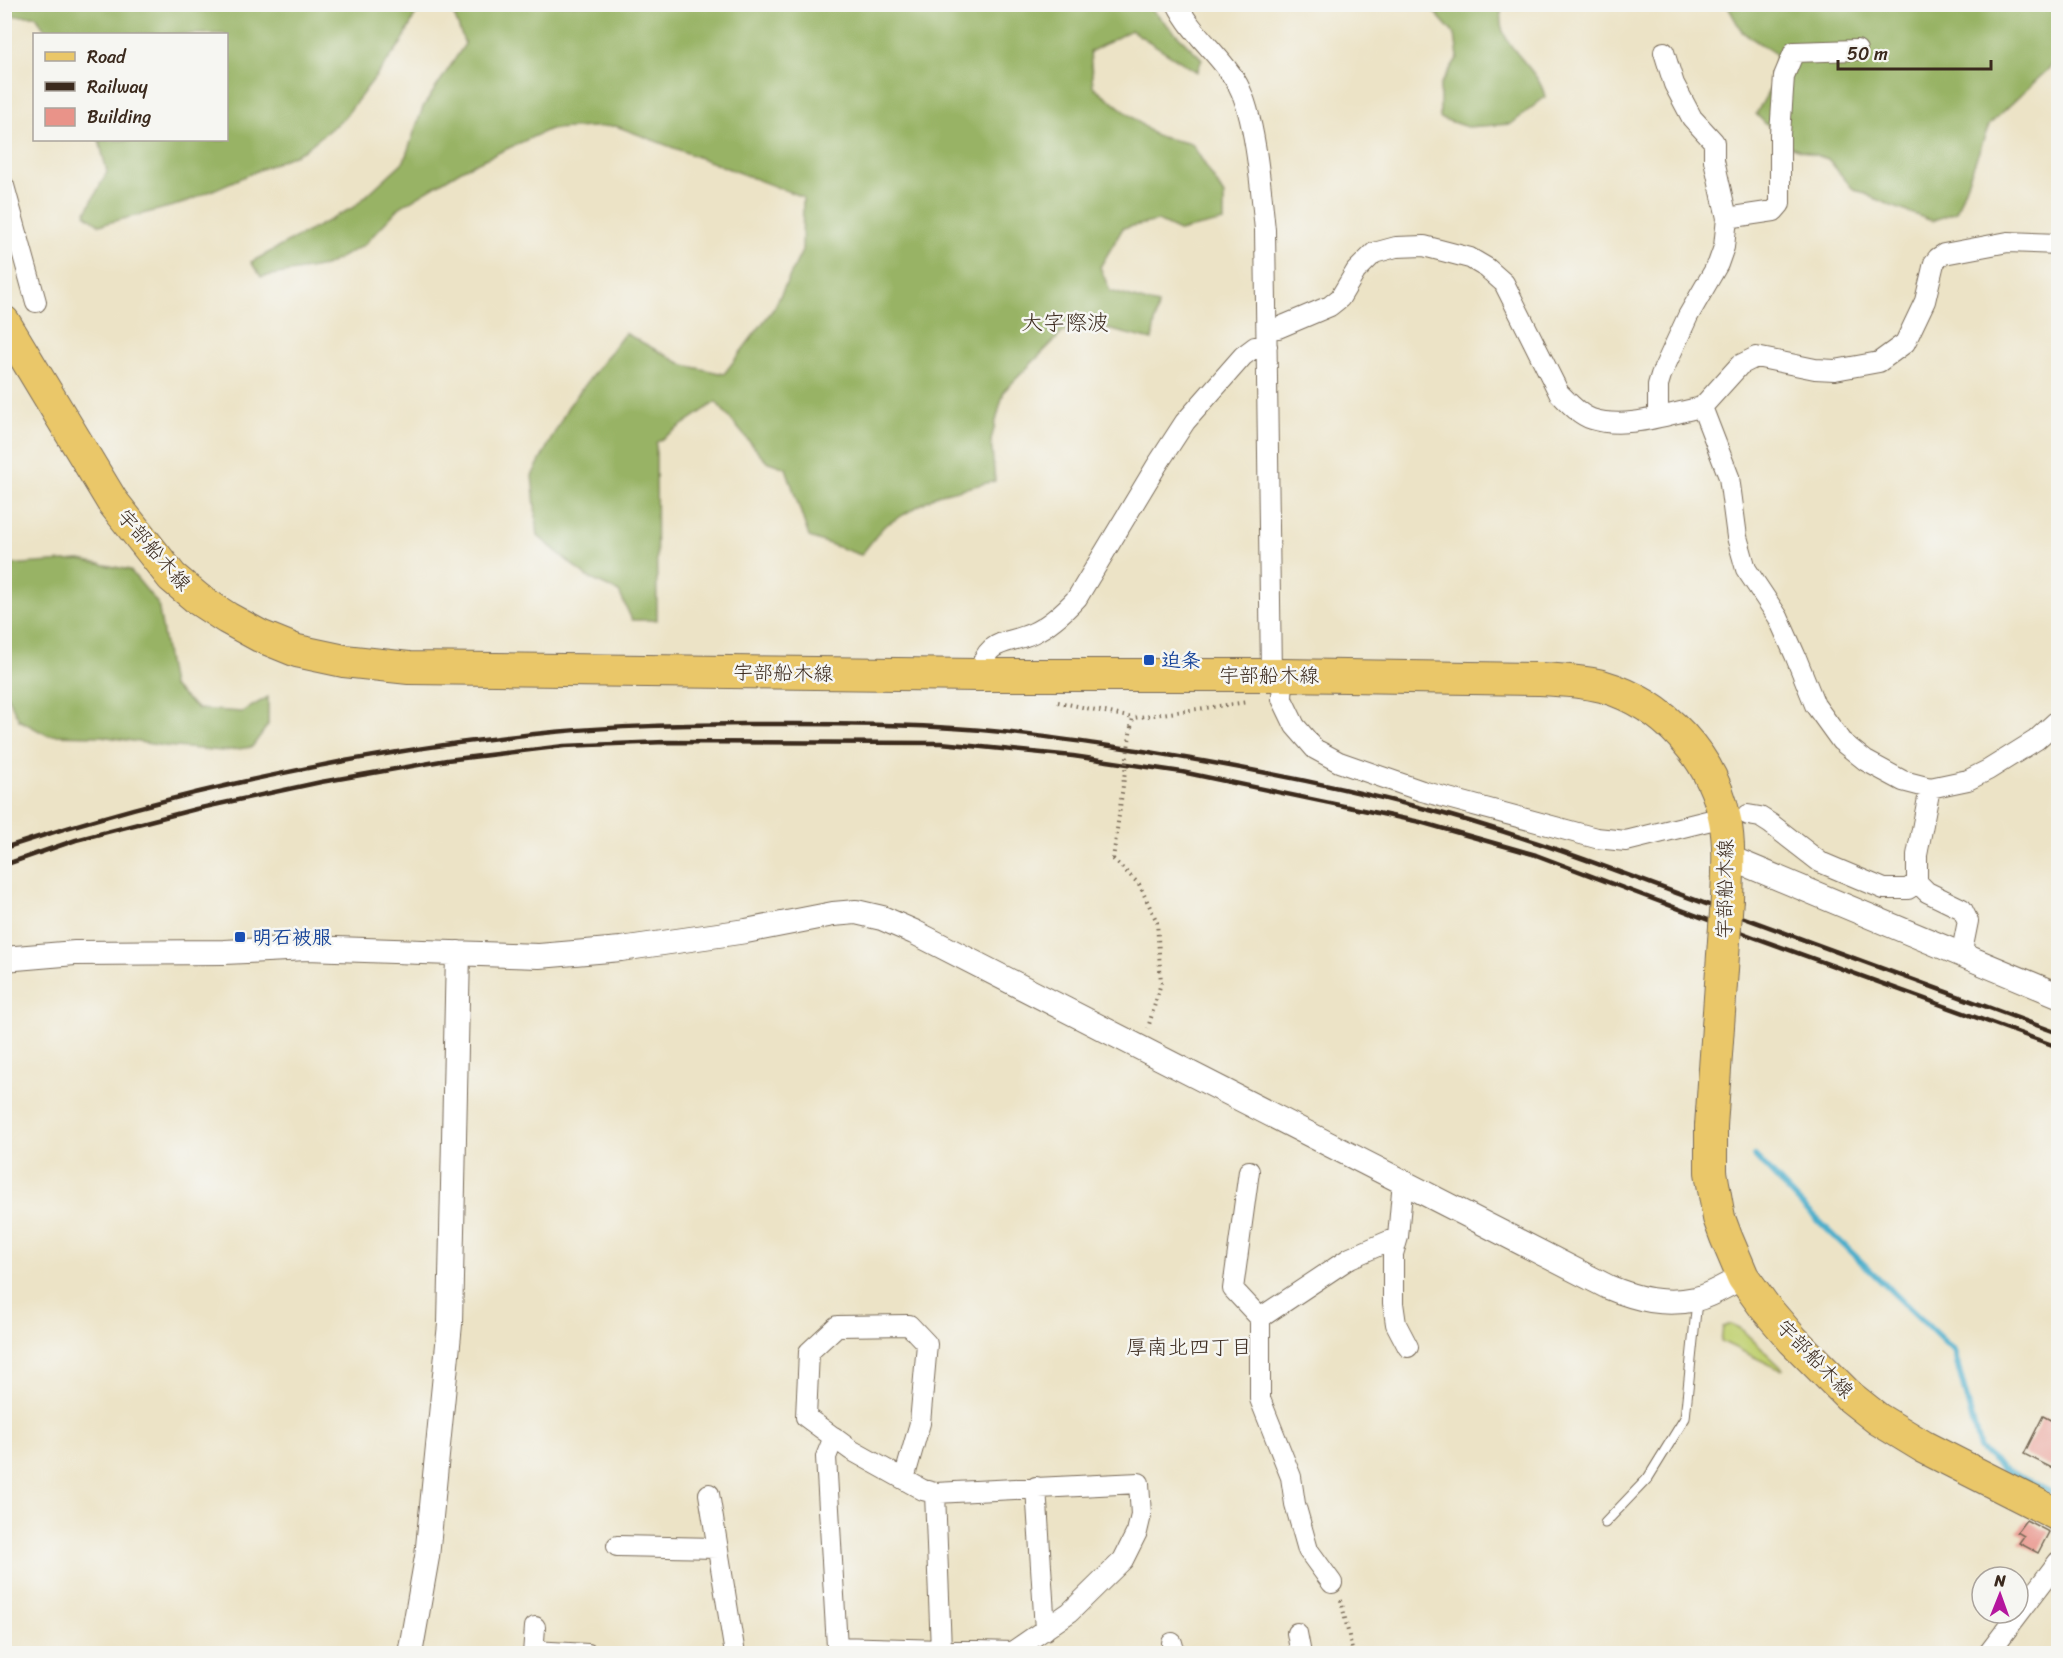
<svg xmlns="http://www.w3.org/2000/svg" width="2063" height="1658" font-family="Sriracha,'Klee One',sans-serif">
<rect width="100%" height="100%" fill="#f6f6f2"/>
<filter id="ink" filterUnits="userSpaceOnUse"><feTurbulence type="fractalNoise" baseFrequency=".0167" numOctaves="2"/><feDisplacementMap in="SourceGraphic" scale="12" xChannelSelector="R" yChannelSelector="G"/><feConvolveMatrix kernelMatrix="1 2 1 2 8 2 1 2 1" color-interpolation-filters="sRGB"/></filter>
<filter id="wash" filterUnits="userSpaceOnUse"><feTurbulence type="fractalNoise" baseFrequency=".008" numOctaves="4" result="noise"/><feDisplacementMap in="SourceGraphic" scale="24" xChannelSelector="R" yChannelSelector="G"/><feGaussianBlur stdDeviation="1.35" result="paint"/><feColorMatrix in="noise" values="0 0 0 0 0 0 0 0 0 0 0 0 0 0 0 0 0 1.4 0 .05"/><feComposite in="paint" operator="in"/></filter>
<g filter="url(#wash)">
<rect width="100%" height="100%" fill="#ece3c6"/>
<path fill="#c1d173" stroke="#7e7e48" stroke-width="1.5" d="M1731 1324 1740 1328 1783 1369 1781 1370 1721 1341 1723 1327Z"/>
<path fill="#98b365" stroke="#6a6e42" stroke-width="1.5" d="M4 5 5 4 420 5 402 42 344 118 303 151 181 204 100 225 85 214 107 172 99 140H226V34H48L36 16H5Z
M450 5H1147L1202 59 1197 72 1131 30 1090 52 1093 86 1156 136 1192 144 1224 195V221L1179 231 1158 221 1123 228 1100 267 1110 291 1158 305 1152 340 1095 326 1063 332 1004 391 991 440 995 481 937 495 884 526 861 555 809 537 786 468 766 461 716 402 656 443 657 620H632L619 592 587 577 538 536 532 476 568 407 625 333 684 365 724 374 774 308 802 251 803 197 616 126 550 129 463 169 400 207 364 245 325 266 261 277 251 262 354 207 404 161 423 107 465 44Z
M1428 5H1503C1489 43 1539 64 1545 97L1511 124 1467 127 1440 118V85L1458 57 1455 35Z
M1727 5H2058V60L1989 125 1956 212 1932 221 1889 205 1852 188 1828 159 1786 145 1756 114 1774 82 1776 54 1742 32Z
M80 560 130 570 158 604 172 686 198 709 242 712 268 697V725L252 747 223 751 164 746 101 736 47 735 19 720 5 692V561L7 565Z"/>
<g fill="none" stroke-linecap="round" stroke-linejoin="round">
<path stroke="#4baecb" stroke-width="6" d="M1755 1156 1800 1203 1954 1351 1980 1449 2002 1468 2058 1496"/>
</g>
<g id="blocks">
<path fill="#e99389" d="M2043 1416 2058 1424V1471L2024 1454Z
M2026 1520 2049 1532 2038 1553 2019 1543 2024 1536 2017 1532Z"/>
</g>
</g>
<g filter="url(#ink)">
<use href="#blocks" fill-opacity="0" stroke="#796b59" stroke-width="1.5"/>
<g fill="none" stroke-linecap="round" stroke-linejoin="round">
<defs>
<path id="service" d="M1605 1523 1648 1478 1685 1418 1697 1301"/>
<path id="minor" d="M1177 4C1192 35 1222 56 1238 85 1256 119 1261 191 1265 230L1271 675
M4 186 36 302
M1727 218 1774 211 1780 204V134L1784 76 1794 52 1857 50
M1267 329 1278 328 1330 306 1340 298 1356 271 1374 253 1396 247 1424 246 1470 258 1487 268 1504 283 1559 393C1568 402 1579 415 1592 419 1626 430 1668 414 1702 407L1729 477 1737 537 1746 569 1778 617 1795 655 1815 705 1841 741 1866 761 1903 781 1930 788 1968 780 1988 770 2036 740 2058 720
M1702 407 1740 365 1756 357 1815 369 1835 370 1879 362 1905 343 1925 301 1934 263 1938 258 1944 254 2008 242 2058 244
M1658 416V385L1661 375 1688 316 1718 264 1724 247 1727 218 1714 160V142L1692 118 1674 84 1664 52
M978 675C988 637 1004 646 1033 633 1050 625 1064 612 1077 598L1157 465 1185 422 1243 356 1255 347 1267 346
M1283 675 1282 699 1295 726 1315 749 1339 762 1422 791 1596 838 1626 841 1711 820
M1930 788 1917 855V882L1927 892 1962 909 1968 921 1961 956
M1748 815 1760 817 1771 824 1820 862 1884 889H1908L1917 882
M1249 1171 1233 1289 1260 1318V1399L1291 1477 1295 1504 1308 1550 1332 1583
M1403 1180 1398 1237 1393 1254V1303L1396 1324 1408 1347
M1260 1318 1350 1258 1398 1237
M834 1437 826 1457 837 1647 1012 1652 1070 1612 1123 1560 1137 1532 1141 1515 1139 1483 935 1493 923 1490 851 1450 806 1417 809 1352 837 1326 909 1325 927 1344 920 1423 904 1479
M1036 1487 1045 1630
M935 1493 941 1650
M709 1494 735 1654
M617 1546 718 1548
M1297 1633 1301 1654
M1172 1643 1175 1654
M533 1651 588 1654
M533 1654 535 1627
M1988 1654 2058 1562"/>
<path id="tertiary" d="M1728 857 2058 995
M4 959 75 953 224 952 307 948 539 956 621 949 746 931 833 914 856 912 882 918 914 932 1608 1287C1637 1299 1665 1306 1696 1299 1712 1295 1728 1284 1743 1277
M410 1654 427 1557 450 1324 458 953"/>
<path id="primary" d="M4 322 112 501 172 577 198 599 227 618 260 636 297 651 344 661 409 668 978 675H1283L1539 679C1560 680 1582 681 1602 686 1664 704 1713 757 1725 820 1730 846 1728 872 1727 898
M1711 1126V1172L1719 1218 1726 1237 1743 1277 1764 1306 1793 1340 1849 1396 1878 1419 1924 1447 2058 1515"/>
</defs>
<use href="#service" stroke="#796b59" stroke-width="11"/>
<use href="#minor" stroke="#796b59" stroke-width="22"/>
<use href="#tertiary" stroke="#796b59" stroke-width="26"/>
<use href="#primary" stroke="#796b59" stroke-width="34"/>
<path stroke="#796b59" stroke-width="4" stroke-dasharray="1.5 4.5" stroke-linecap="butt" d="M1058 702 1133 718
M1131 727 1133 718 1248 702
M1113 859 1139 884 1157 922 1161 983 1148 1028
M1341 1600 1353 1654"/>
<use href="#service" stroke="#fff" stroke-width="9"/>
<use href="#minor" stroke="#fff" stroke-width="20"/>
<use href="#tertiary" stroke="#fff" stroke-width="24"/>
<use href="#primary" stroke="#eac769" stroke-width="32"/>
<path stroke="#3b2a1e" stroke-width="4.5" d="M4 848C182 789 368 750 554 732 617 726 681 725 745 724 809 724 873 723 936 727 1003 730 1070 740 1137 750 1231 765 1325 783 1418 807 1517 832 1613 870 1709 905 1826 948 1942 991 2058 1033
M4 865 76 840 196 809 321 782 447 760 564 746 665 742 941 743 1073 756 1182 772 1420 822 1536 855 1756 938 2058 1047"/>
<defs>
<path id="primary-bridge" d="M1711 1126 1727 898"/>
</defs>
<use href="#primary-bridge" stroke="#796b59" stroke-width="34" stroke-linecap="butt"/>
<path stroke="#796b59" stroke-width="4" stroke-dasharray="1.5 4.5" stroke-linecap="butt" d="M1113 859 1131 727"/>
<use href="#primary-bridge" stroke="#eac769" stroke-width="32"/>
</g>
</g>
<g fill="#1a4fb4" stroke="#f6f6f2" stroke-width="2">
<rect x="1143" y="654" width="12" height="12" rx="3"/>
<rect x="234" y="931" width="12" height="12" rx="3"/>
</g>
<g text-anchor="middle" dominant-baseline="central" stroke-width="5" stroke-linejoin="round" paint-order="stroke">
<g font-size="20" fill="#3b2a1e" stroke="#f6f6f2">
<text transform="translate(154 550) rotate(49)">宇部船木線</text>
<text transform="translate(783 673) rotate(1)">宇部船木線</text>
<text x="1269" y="675">宇部船木線</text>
<text transform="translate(1725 889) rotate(-89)">宇部船木線</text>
<text transform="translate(1815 1359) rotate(46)">宇部船木線</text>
</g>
<g font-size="20" font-weight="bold" fill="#164399" stroke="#f6f6f2" text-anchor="start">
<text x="1161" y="660">迫条</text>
<text x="252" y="937">明石被服</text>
</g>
<g font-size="21" fill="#3b2a1e" stroke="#f6f6f2">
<text x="1189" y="1347">厚南北四丁目</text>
</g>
<g font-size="22" fill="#3b2a1e" stroke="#f6f6f2">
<text x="1065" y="322">大字際波</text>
</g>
</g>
<rect width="2063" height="1658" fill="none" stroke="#f6f6f2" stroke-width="24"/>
<rect x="33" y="33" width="195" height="108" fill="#f6f6f2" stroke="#aba49d" stroke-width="1.5"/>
<rect x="45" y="52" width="30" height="9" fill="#eac769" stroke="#aba49d" stroke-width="1.5"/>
<text x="87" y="63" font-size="18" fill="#3b2a1e">Road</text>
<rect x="45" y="82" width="30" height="9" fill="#3b2a1e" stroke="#aba49d" stroke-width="1.5"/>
<text x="87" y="93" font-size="18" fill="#3b2a1e">Railway</text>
<rect x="45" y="108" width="30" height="18" fill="#e99389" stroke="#aba49d" stroke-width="1.5"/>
<text x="87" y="123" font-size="18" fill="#3b2a1e">Building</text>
<g transform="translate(2000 1595) rotate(1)"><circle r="28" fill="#f6f6f2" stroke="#aba49d" stroke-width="1.5"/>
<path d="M0-4.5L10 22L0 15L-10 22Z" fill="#b5179e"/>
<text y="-9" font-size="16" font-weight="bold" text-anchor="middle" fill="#3b2a1e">N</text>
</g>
<path d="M1838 60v9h153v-9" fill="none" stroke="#3b2a1e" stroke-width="3"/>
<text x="1847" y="60" font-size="18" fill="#3b2a1e" stroke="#f6f6f2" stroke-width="4.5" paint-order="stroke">50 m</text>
</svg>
